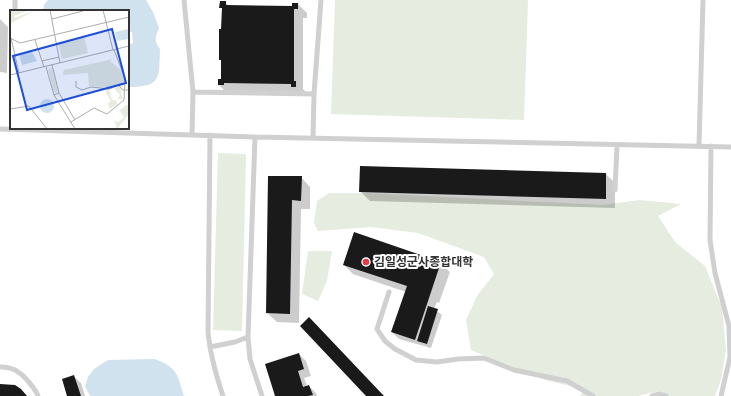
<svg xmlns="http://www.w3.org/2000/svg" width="731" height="396" font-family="'Nunito Sans','Noto Sans KR',sans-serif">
<rect width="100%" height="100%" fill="#fff"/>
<path fill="#e6ecdf" d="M335 0H528L524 120 331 114Z
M218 153 246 154 242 331 213 330Z
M329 193H366L603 205 640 200 681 204 658 216 675 242 705 266 722 308 726 349 721 380 715 396H662L659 391 638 396H580L585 389 548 381 471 350 466 320 477 296 494 274 484 257 418 233 371 227 318 231 314 223 317 201Z
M308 251H332L327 281 318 301 302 294Z"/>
<path fill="#cfe2ee" d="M48 0H146L153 12 159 28C155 37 154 41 160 49 159 79 161 87 128 87V45L133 43 132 32 128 31V11H43L44 5Z
M155 359C178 368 177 374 184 396H90L85 386 88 377 94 369 108 360Z"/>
<path fill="#0003" d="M225 2 229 6 293 7 298 4 307 13V18H303V89L305 91V96L228 94 219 85 222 80 223 9 220 7Z
M0 19 8 27 7 73 0 72Z
M606 174 615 183V208L370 201 360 191Z
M269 177H301L310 187V209H301L299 323 277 322 267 313Z
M440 263 450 272 439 303 437 302 434 309 442 315 431 348 399 339 392 332 406 292 353 274 344 265Z
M299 354 306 361 311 376 304 378 307 386H309L316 393 317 396H276Z
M73 376 81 383 85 396H69Z"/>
<path fill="#1a1a1a" d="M220 1H226V5L292 6V3H298V9H294V81H296V87H291V84L224 83V85H218V79H221V60H219V29H221L222 8H219Z
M360 166 606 173V199L359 192Z
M268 176H302L301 201 292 200 290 314 266 313Z
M354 232 441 262 415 340 391 332 407 286 343 265Z
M428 306 438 309 427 344 417 341Z
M309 317 384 396H366L300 326Z
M299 353 304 369 298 371 303 387 309 385 313 395 308 396H275L265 364Z
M74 375 81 396H67L62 379Z
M0 384 15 385 21 389 27 396H0Z"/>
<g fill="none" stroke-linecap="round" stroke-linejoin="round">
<path stroke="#d0d0d0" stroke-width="5" d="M184 0 193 92
M15 11V0
M0 129 255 137 731 147
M192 135 193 92 314 94
M210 135 208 332C210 354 216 375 223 396
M313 138 314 94 321 0
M699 146 703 0
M711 146 710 240 715 273 729 326 730 357 721 396
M615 190 617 145
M389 292 377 329 385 341 395 349 416 360 437 362 458 359 484 358 514 370 567 381 593 396
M248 337 250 359 262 396
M210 347 235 342 248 337 255 137
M0 367C6 367 13 368 18 372 24 375 36 390 38 396
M652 396 659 394 666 396"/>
</g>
<circle fill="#e63946" stroke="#fff" stroke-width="1.5" cx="366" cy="262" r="4"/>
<g text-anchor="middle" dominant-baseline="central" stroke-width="4" stroke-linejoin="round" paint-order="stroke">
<g font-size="12" font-weight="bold" fill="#333" stroke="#fff" text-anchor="start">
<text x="374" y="262">김일성군사종합대학</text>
</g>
</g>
<g transform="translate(10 10)">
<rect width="119" height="119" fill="#fff"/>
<path d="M0 0H19L4 6 5 8 25 0 0 14ZM74 26 78 43 52 49 48 32ZM103 49 100 51 112 61 114 71 111 82 113 89H108L110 85 104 78 107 76 99 80 102 90H105L108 94 101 98H99L98 93 101 91 96 83V77L79 76 78 63 53 65 54 60ZM42 58 48 82 44 83 38 59ZM116 95 119 96 118 105 107 119H104L107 117 104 111 108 112 114 108 110 100Z" fill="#e6ecdf"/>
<path d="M119 19V29L107 31 105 22ZM21 40 27 51 12 55 9 44ZM30 96a7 7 0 1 1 14 0a7 7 0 1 1-14 0Z" fill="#cfe2ee"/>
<path fill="none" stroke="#adadad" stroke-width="1" d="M40 0 50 53M93 0 103 40M42 9 73 1M0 28 10 33 119 7M1 28 9 63M25 30 32 51M42 55 49 83 44 85M34 57 32 51 49 47M36 57 44 85 65 119M0 65 119 36M66 71V77L72 80 81 77 100 79 108 75 113 80H119M49 83 65 110M0 99 19 96 37 119M61 112 84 98 97 104 114 90 115 68 104 40"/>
<path fill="#1d4ed8" fill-opacity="0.15" stroke="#1d4ed8" stroke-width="2" d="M102 19 116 73 17 100 3 46Z"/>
<rect width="119" height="119" fill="none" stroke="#333" stroke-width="2"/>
</g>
</svg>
